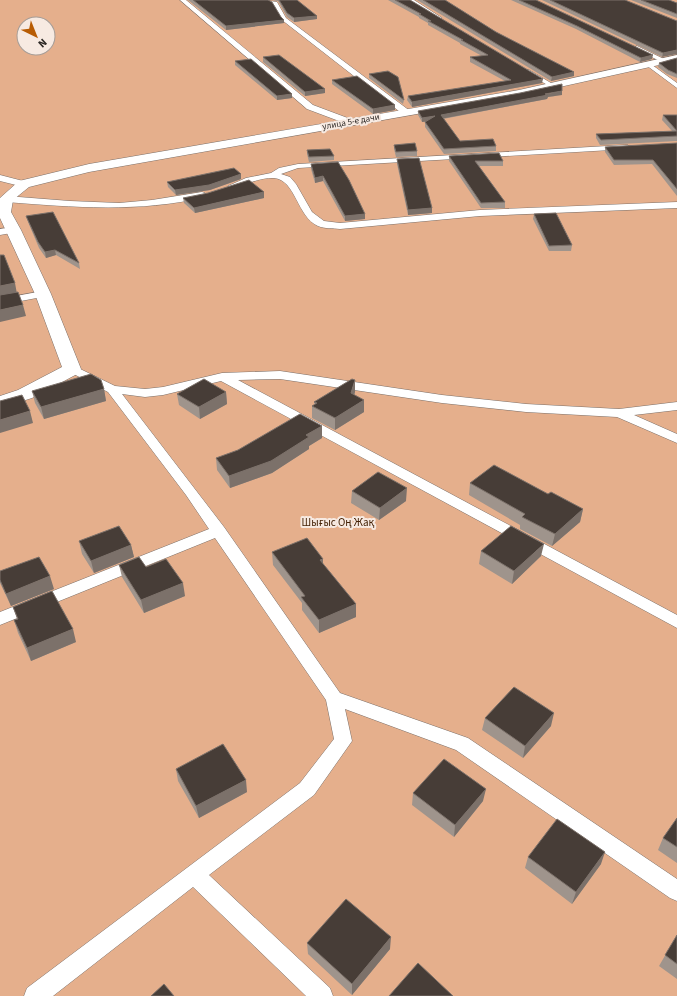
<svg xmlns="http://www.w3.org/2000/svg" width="677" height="996" font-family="'Source Sans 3',sans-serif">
<rect width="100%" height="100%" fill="#f7eae2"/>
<path fill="#e5af8c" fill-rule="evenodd" d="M0 0H677V996H0ZM24 24H48V48H24Z"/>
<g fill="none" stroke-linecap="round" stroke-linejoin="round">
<defs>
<path id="service" d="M180 0H186L313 105 353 120V124H347L307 109Z
M263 0 277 2 286 18 410 111V115H404L282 20 273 4Z
M407 0H414L442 18 437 19Z
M637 46 666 60 667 61 662 62 635 49 634 48Z
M648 62 677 83V88L646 65V63Z
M525 70H529L556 86 551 87 525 72Z
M625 145H628V149L298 168 281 174 290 177 296 184 312 212 324 221 340 223 480 210 677 202V208L480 216 340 229C333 228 325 229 318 226 297 217 296 180 274 178 260 177 245 185 232 189L228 186 246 178 271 173 279 168 298 164Z
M0 175 27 182 28 184 24 187 0 181Z
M202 192 205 193 206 195 205 197C139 213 73 207 6 202L2 199 6 196 70 201 119 203 152 200Z
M14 227 17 228 19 230 17 232 0 235V229Z
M43 291 47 292 48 294 47 296 0 305V299Z
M72 365 115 386 145 389 163 387 222 373 280 371 442 395 526 404 619 409 677 402V410L634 415 677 434V443L617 417 526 412 442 403 280 379 238 380 677 615V628L221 381 163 395 145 397 122 394 224 527 340 693 468 738 677 879V901L670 898 456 750 345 709 352 741 314 795 209 875 330 988 333 996H306L193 887 53 996H24L27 988 300 783 334 739 326 700 215 538 0 625V612L209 529 186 495 108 392 68 371 66 369 68 367Z"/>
<path id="minor" d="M677 55V61L519 96 89 172 29 187 13 200 11 212 21 230 51 294 81 369 79 373 32 398 0 408V396L18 390 62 367 35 294 0 218V198L19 181 89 164 519 90Z"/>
</defs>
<use href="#service" stroke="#7c7069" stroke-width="1"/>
<use href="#minor" stroke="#7c7069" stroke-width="1"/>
<use href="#service" fill="#fff" fill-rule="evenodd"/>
<use href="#minor" fill="#fff" fill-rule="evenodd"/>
</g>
<path fill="#9f948c" d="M188 0H268L281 17 284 23 226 30Z
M271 0H297L317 19 294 22 287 17 278 1Z
M388 0H410L542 83 412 107 407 100 408 96 505 81 470 62V57L482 56 460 44V43L428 25V23L419 18V17Z
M417 0H445L496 32 574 72V76L551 81Z
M511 0H536L652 59 640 62 576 29Z
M542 0H625L677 21 662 57Z
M631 0H669L677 3V18Z
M263 57 325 93 305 96 263 62Z
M677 58V78L667 74 658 67 659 63Z
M235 61 292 98 277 100 235 65Z
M369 74 404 100 403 104 369 78Z
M332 80 395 105V110L373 114 332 84Z
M562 95 548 97 547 99 443 119 460 141 496 146V151L444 154 425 127V122H426H422L418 115V111Z
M663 115H677V141L600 145 596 138V134L672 131 662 120Z
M677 143V196L652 164 614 165 605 152V147Z
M394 145 417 151V156L396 157 394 149Z
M307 150 334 156V160L309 162 307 154Z
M449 156 503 161V166H479L505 202V208H481L449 161Z
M397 159 432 213 408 215 397 164Z
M311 164 365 214V219L345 221 323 181 315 183 311 169Z
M241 179 210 190 176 195 168 187 167 182Z
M264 192V198L195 213 184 203 183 198Z
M534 214 572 245 571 251H549L533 219Z
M26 216 79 263 80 269 56 255 46 258 39 248 28 222Z
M104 389 106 401 44 419 35 403 32 391Z
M226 392 227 404 200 419 179 405 177 394Z
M355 392 354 395 364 412 335 430 312 418V406L315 405 314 402Z
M322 426V438L309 446V449L272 473 230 488 217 470 216 458Z
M470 483 548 494 583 509 580 522 552 546 520 529V525L469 495Z
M352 491 406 501 379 520 351 503Z
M79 541 131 545 134 557 94 573 82 554Z
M481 551 541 556 512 584 479 564Z
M272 552 323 564 356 604V617L319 633 302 610V603L273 565Z
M119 565 146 567 185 596 144 613 122 577Z
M0 571 54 589 11 606 0 583Z
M13 607 76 642 31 661 18 633 14 620 17 619Z
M485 718 551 726 523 758 482 730Z
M176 769 247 792 199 818 178 781Z
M413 793 483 801 454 837 412 805Z
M677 818V863L658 850 663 838Z
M528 857 601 864 572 904 525 868Z
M677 935V979L659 966Z
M307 943 390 949 352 995 308 954Z"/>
<path fill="#7c716a" d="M317 16V19L294 22V18Z
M284 20V23L226 30V26Z
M677 50V54L662 57 663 53Z
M653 55 652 59 640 62 641 58Z
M574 72V76L551 81 552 77Z
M543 79 542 83 412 107V102Z
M325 89V93L305 96V92Z
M562 91V95L548 97 547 99 440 119 441 115Z
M292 94V98L277 100V96Z
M395 105V110L373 114V109Z
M435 116 434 120 422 122V118Z
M241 174V179L210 190 176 195 175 190Z
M323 176V181L315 183V178Z
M264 192V198L195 213 194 208Z
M432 208V213L408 215V210Z
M365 214V219L345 221V216Z
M55 250 56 255 46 258 45 252Z
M15 283 17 294 0 297V286Z
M23 305 26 316 0 322V310Z
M355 380V392L351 405V393Z
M104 389 106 401 44 419 41 407Z
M226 392 227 404 200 419 199 407Z
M364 400V412L335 430V418Z
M30 411 33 423 0 433V420Z
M322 426V438L309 446V449L272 473 230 488 229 476 306 435Z
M407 488 406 501 379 520 380 508Z
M583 509 580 522 552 546 555 534Z
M544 544 541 556 512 584 514 571Z
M131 545 134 557 94 573 91 561Z
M323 559V571L320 560Z
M50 576 54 589 11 606 6 594Z
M183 583 185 596 144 613 141 600Z
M356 604V617L319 633V620Z
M73 629 76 642 31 661 27 648Z
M554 713 551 726 523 758 525 746Z
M246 780 247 792 199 818 196 806Z
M486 789 483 801 454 837 455 825Z
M605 852 601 864 572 904 576 892Z
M391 937 390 949 352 995V984Z"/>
<path fill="#473d37" stroke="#7c716a" d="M193 0H268L272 2 281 17 284 20 226 26Z
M279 0H297L317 16 294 18 287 13Z
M395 0H410L543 79 412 102 408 96 511 80 470 57 488 55 461 40H463L428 21H431L419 14H421Z
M423 0H445L496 32 574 72 552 77Z
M519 0H536L653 55 641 58 577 26Z
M550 0H625L677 21V50L663 53Z
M641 0H669L677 3V14Z
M279 55 325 89 305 92 263 57Z
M677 58V74L668 70 659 63Z
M251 59 292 94 277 96 235 61Z
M388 71 398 77 404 100 369 74Z
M357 76 395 105 373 109 332 80Z
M562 84V91L545 94 548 95 441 115 460 141 493 139 496 146 444 149 425 122 435 116 422 118 418 111 520 93Z
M663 115H677V131Z
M677 131V136L601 140 596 134Z
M415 143 417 151 396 152 394 145Z
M677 143V189L653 160H614L605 147Z
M330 149 334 156 309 157 307 150Z
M499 153 503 161H475L505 202 481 203 449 156Z
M419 158 432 208 408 210 397 159Z
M338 162 349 180 365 214 345 216 323 176 315 178 311 164Z
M234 168 241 174 209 185 175 190 167 182Z
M249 180 264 192 194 208 183 198 208 193Z
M53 212 79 263 55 250 45 252 38 242 26 216Z
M556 213 572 245 549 246 534 214Z
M0 255H4L15 283 0 286Z
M18 292 23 305 0 310V295Z
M91 374 101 380 104 389 41 407 32 391Z
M204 379 226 392 199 407 177 394Z
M352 379 355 380 351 393 364 400 335 418 312 406 317 403 314 402Z
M22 395 30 411 0 420V401Z
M300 414 322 426 306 435 309 437 271 461 229 476 216 458 238 450Z
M494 465 548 494 551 492 583 509 555 534 522 517 525 514 470 483Z
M378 472 407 488 380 508 352 491Z
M119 526 131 545 91 561 79 541Z
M511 526 544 544 514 571 481 551Z
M307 538 323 559 320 560 356 604 319 620 301 597 305 596 272 552Z
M39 557 50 576 6 594 0 580V571Z
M139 557 146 567 166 559 183 583 141 600 119 565Z
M52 591 73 629 27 648 14 620 18 619 13 607Z
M514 687 554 713 525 746 485 718Z
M223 744 246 780 196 806 176 769Z
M444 759 486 789 455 825 413 793Z
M677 818V847L663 838Z
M557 819 605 852 576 892 528 857Z
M346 899 391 937 352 984 307 943Z
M677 935V964L665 955Z
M418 963 453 996H389Z
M164 984 174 996H151Z"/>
<g text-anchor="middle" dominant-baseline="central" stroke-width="4" stroke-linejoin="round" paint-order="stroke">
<g font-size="9" fill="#2d2926" stroke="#f7eae2">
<text transform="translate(351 122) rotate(-10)">улица 5-е дачи</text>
</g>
<g font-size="11" fill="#442105" stroke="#f7eae2">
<text x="338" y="522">Шығыс Оң Жақ</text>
</g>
</g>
<g transform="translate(36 36) rotate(137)"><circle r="19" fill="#f7eae2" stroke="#a69d97"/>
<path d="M0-3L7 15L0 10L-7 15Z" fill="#b85c04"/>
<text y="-6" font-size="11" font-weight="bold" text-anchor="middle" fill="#2d2926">N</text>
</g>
</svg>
